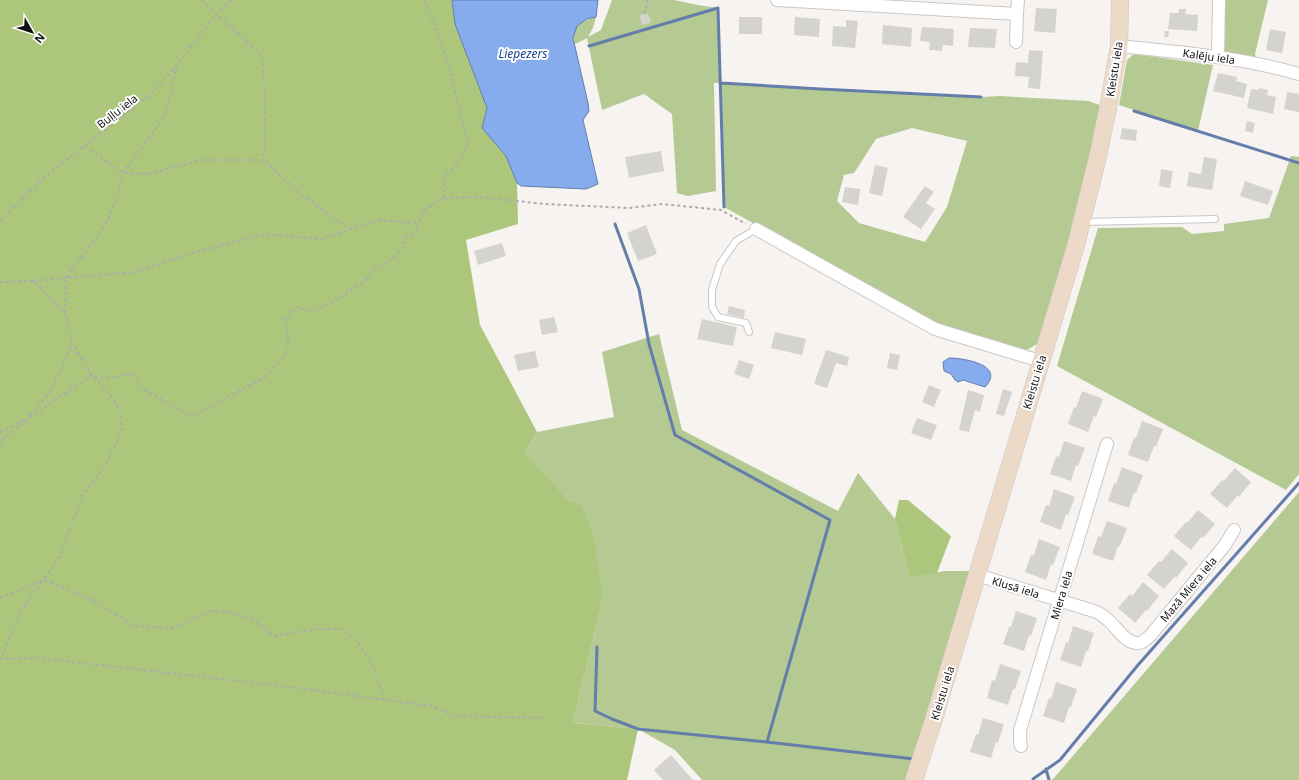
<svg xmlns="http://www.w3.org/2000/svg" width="1299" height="780" font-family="'Noto Sans',sans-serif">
<rect width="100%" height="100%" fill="#f6f3f1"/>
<path fill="#b5ca92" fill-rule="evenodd" d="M612 0H674L698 5 718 8 721 83 820 89 981 97 1000 96 1089 101 1102 106 1072 230 1037 344 1025 351 936 324 724 207 720 83H714L716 191 688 196 677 193 672 114 644 94 602 110 587 38 575 44C570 27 582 21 596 17L593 28 588 37 601 30ZM912 128 967 141 947 207 925 242 859 223 837 201 844 175 854 173 876 139Z
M1224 0H1268L1255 54 1256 58 1225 52 1223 49Z
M1134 54 1213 65 1198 131 1119 105 1127 60Z
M1291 156 1299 157V474L1286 490 1057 366 1098 228 1182 227 1192 234 1224 231V224L1269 218Z
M659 334 682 430 838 511 858 473 895 519 910 578 944 571H970L914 759 906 780H702L675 750 638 729 573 723 603 597 568 502 525 452 537 432 614 417 602 352Z
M1299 492V780H1051L1054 778Z"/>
<path fill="#acc67c" d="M0 0H452L455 24 487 108 482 128 506 156 517 183 518 224 466 240 480 325 537 432 525 452 568 501 581 505 593 533 603 597 573 723 638 729 627 780H0Z
M899 500H908L951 536 937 573 910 578 895 519Z"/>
<path fill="#87aced" stroke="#647dab" d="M452 0H598L596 17 587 19 577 26 573 38 588 103 589 111 583 120 598 184 586 189 521 186 517 183 506 156 482 128 487 108 455 24Z
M949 358C964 358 1006 365 985 387L963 380 958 382 955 380 951 374 944 371 943 362Z"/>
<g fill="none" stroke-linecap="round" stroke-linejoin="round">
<path stroke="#647dab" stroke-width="3" d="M589 46 718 8 724 207
M721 83 820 89 981 97
M1134 111 1299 163
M615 224 639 289 649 344 675 435 830 520 767 742
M597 647 595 711 612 719 638 729 767 742 914 759
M1046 769 1049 780
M1033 779 1060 760 1138 665 1299 483"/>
</g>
<path fill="#d5d3d0" d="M1036 8 1057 9 1055 33 1034 31Z
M1179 9H1186L1185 14 1198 15 1197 31 1168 29 1170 13H1179Z
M648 13 651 22 642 25 639 15Z
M739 17H762V34H739Z
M795 17 820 19 819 37 794 35Z
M846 20 858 21 855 48 832 46 833 26 846 27Z
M883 25 912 28 911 47 882 44Z
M922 27 954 29 953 46 943 45 942 51 929 50 930 42 920 41Z
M970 28 997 29 995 48 968 47Z
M1270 29 1286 32 1282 53 1266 50Z
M1165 31H1169L1168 37H1164Z
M1029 50 1043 51 1040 89 1028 88 1029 77 1015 76 1016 62 1028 63Z
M1218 73 1237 77 1236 81 1247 84 1244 98 1213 91Z
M1259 88 1268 90 1267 95 1276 97 1273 114 1247 108 1251 89 1259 90Z
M1287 92 1299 94V112L1284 109Z
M1247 121 1255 123 1253 133 1245 131Z
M1122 128 1137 130 1136 141 1120 139Z
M661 151 664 171 629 178 625 157Z
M1204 157 1217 159 1212 190 1187 186 1189 172 1201 174Z
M875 165 888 168 882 196 869 193Z
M1161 169 1173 171 1170 188 1159 186Z
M1245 181 1273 191 1268 205 1240 196Z
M925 186 934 192 926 203 935 209 921 229 903 217Z
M845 187 860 189 858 205 842 202Z
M646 225 657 254 638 261 627 233Z
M502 243 506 256 478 265 474 251Z
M729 306 745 310 744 318 727 314Z
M554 317 558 332 542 335 539 320Z
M702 319 737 327 733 346 697 339Z
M775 332 806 339 802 355 771 348Z
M826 350 849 357 847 366 836 363 827 388 814 384Z
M535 351 539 367 518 371 514 355Z
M890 353 900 355 897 370 887 368Z
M739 360 754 365 749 379 734 374Z
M929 385 941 390 934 407 922 402Z
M1003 389 1012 392 1004 416 996 414Z
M968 390 984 395 980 412 975 410 969 432 959 430Z
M1082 391 1103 399 1096 417 1094 416 1088 432 1068 424 1074 407 1076 408Z
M917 418 937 425 931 440 911 433Z
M1142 421 1163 429 1156 447 1154 446 1148 462 1128 455 1134 437 1136 438Z
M1064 441 1085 448 1078 466 1076 465 1071 481 1050 474 1056 456 1059 457Z
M1122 467 1143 475 1136 493 1134 492 1129 508 1108 501 1114 483 1116 484Z
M1235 468 1251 482 1239 497 1238 495 1227 508 1210 494 1222 480 1224 481Z
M1054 489 1075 497 1068 515 1066 514 1061 530 1040 522 1046 505 1049 506Z
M1198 510 1215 524 1203 538 1201 537 1191 550 1174 536 1186 522 1187 523Z
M1107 521 1127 528 1120 546H1118L1113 561 1092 554 1098 536 1101 537Z
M1039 539 1060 547 1053 565 1051 564 1046 580 1025 572 1031 555H1034Z
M1172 549 1188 563 1176 578 1175 576 1164 589 1147 575 1159 561 1161 562Z
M1143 582 1159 596 1147 611 1146 610 1135 623 1118 608 1130 594 1132 596Z
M1016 611 1037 618 1031 636 1029 635 1024 651 1003 644 1009 627H1011Z
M1073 626 1094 633 1088 651H1086L1081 667 1060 660 1066 642 1068 643Z
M1000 664 1021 671 1015 689H1013L1008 705 987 698 992 680 995 681Z
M1056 682 1077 689 1071 707H1069L1064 723 1043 716 1049 698 1051 699Z
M983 718 1004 724 998 743 996 742 991 758 970 752 976 734 978 735Z
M671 755 693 780H663L654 770Z"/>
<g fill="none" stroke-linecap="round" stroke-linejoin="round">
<defs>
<path id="lane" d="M1083 222 1215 219
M749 332 746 323 718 317 712 307V290L720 264 736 241 756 229"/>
<path id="street" d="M777 0 1017 14 1018 0
M1016 42 1017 14
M1119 46C1179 52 1240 57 1299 74
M1218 56 1219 0
M756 229 935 329 1040 361
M977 575 1097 612C1100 614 1104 616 1107 619 1116 626 1124 642 1136 643 1142 644 1146 639 1150 636L1225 545 1234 530
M1021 746 1020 741V730L1107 444"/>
<path id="secondary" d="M914 780 933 722 1076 245 1098 156 1108 108 1119 46 1120 0"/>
</defs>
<use href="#lane" stroke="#cac7c5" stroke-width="8"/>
<use href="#street" stroke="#cac7c5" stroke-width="14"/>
<use href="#secondary" stroke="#cac7c5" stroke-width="18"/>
<path stroke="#aeacaa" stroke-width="2" stroke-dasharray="3 3" stroke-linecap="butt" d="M202 0 262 56 265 100 264 160
M645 14 647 0
M85 146 123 173 148 174 201 160H264L299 193 351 230
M444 198 481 197 544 204 629 208 662 204 721 210 746 224
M0 221 47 175 151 94 176 66 217 13 231 0
M33 281 135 272 189 254 265 234 321 239 378 220 418 223 424 210 444 198V177L458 163 468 144 448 62 425 0
M0 282 33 281 65 313 72 343 92 375 114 399 120 410 122 431 105 466 82 496 61 555 19 614 1 660
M65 313 66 278 105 225 116 201 123 173 160 123 169 102 176 67
M30 416 49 393 62 368 72 343
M0 432 25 420
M0 446 2 440 28 419 92 375 104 379 122 375 134 373 143 389 192 417 226 398 264 378 282 359 288 348V336L285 318 297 307 312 311 325 306 340 297 366 280 374 270 388 262 401 251 406 237 416 233 418 223
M0 598 44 580 79 594 101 605 134 626 173 628 210 611 229 612 255 620 274 636 315 629H342L359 643 373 666 384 700
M0 659 38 658 274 685 432 706 455 716 543 718"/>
<use href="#lane" stroke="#fff" stroke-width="6"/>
<use href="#street" stroke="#fff" stroke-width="12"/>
<use href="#secondary" stroke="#edd9c8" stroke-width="17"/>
</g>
<g text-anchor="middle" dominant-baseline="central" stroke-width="4" stroke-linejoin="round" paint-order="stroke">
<g font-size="11" fill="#121010" stroke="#fff">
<text transform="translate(1209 56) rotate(8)">Kalēju iela</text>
<text transform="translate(1114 69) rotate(-81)">Kleistu iela</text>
<text transform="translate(117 111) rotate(-38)">Buļļu iela</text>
<text transform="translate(1034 382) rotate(-73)">Kleistu iela</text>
<text transform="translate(1016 587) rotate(17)">Klusā iela</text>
<text transform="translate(1188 589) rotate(-50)">Mazā Miera iela</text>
<text transform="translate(1061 595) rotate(-73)">Miera iela</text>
<text transform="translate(942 693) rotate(-73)">Kleistu iela</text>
</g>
<g font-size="12" font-style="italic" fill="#173e89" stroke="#fff">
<text x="523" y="53">Liepezers</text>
</g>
</g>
<g transform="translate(32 32) rotate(129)" stroke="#ffffff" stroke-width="3" paint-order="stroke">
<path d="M0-3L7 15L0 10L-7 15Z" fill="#121010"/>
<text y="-6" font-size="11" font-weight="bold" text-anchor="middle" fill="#121010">N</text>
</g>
</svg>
